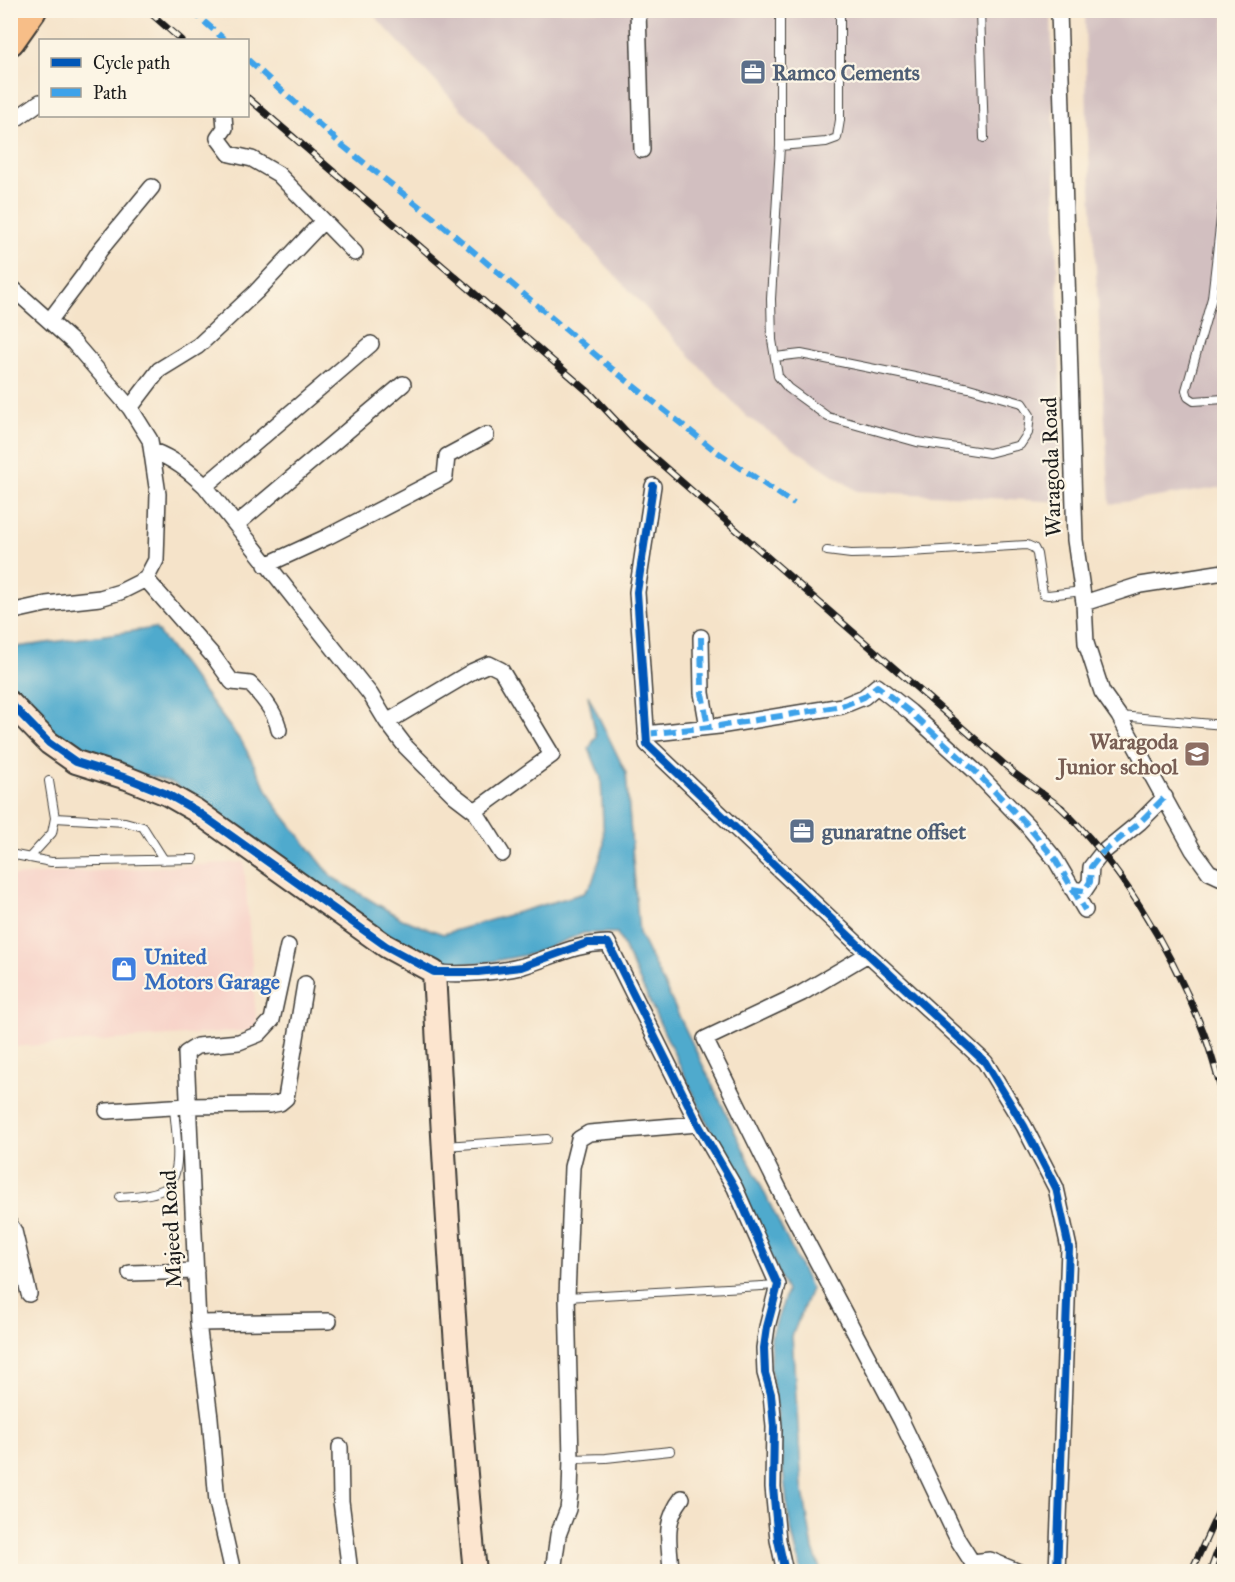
<svg xmlns="http://www.w3.org/2000/svg" width="1235" height="1582" font-family="'IM FELL Great Primer',serif">
<rect width="100%" height="100%" fill="#fcf5e5"/>
<filter id="ink" filterUnits="userSpaceOnUse"><feTurbulence type="fractalNoise" baseFrequency=".0167" numOctaves="2"/><feDisplacementMap in="SourceGraphic" scale="12" xChannelSelector="R" yChannelSelector="G"/><feConvolveMatrix kernelMatrix="1 2 1 2 8 2 1 2 1" color-interpolation-filters="sRGB"/></filter>
<filter id="wash" filterUnits="userSpaceOnUse"><feTurbulence type="fractalNoise" baseFrequency=".008" numOctaves="4" result="noise"/><feDisplacementMap in="SourceGraphic" scale="24" xChannelSelector="R" yChannelSelector="G"/><feGaussianBlur stdDeviation="1.35" result="paint"/><feColorMatrix in="noise" values="0 0 0 0 0 0 0 0 0 0 0 0 0 0 0 0 0 1.4 0 .05"/><feComposite in="paint" operator="in"/></filter>
<g filter="url(#wash)">
<rect width="100%" height="100%" fill="#f5e3c9"/>
<path fill="#f7d1c7" d="M244 862 257 1030 11 1047V876Z"/>
<path fill="#d2bfc0" d="M370 11H1051L1063 502 857 491 746 416Z
M1085 11H1224V487L1110 504 1087 122Z"/>
<path fill="#4faacd" stroke="#366374" stroke-width="1.5" d="M155 628 243 744 276 806 332 877 402 919 443 934 584 893 592 883 604 846 601 778 589 749 596 736 588 695 626 773 639 933 811 1289 792 1336 802 1485 813 1549 821 1571H801L789 1520 770 1362 771 1337 787 1291 617 933H584L531 954 484 963 433 964 316 894 173 783 88 758 51 736 11 692 10 648Z"/>
</g>
<g filter="url(#ink)">
<g fill="none" stroke-linecap="round" stroke-linejoin="round">
<defs>
<path id="lane" d="M980 10 984 138
M780 146 826 142 837 138 840 120V10
M1224 192 1212 298 1186 390 1188 397 1194 401 1224 399
M775 357 801 354 969 388 1022 403 1030 415 1028 433 1020 445 989 453 917 442 828 417 788 388 778 376 772 340 771 299 780 146V10
M827 551 851 554 892 553 1027 545 1034 548 1037 554 1043 594 1048 595 1083 591
M1120 716 1224 725
M55 818 125 822 143 827 164 860
M10 854 51 862 194 859
M29 858 52 833 55 818 49 781
M445 1146 547 1139
M120 1197C133 1196 149 1196 162 1190 186 1180 175 1129 174 1107
M567 1297 778 1285
M571 1459 606 1458 670 1451"/>
<path id="street" d="M638 10 642 150
M1059 10 1075 540 1084 603 1086 643 1102 692 1119 716 1193 850 1209 872 1224 879
M224 116 225 128 218 138 230 154 252 159 278 174 355 253
M10 123 40 102
M10 286 74 343 130 408 150 440 158 494 156 560 146 579 120 592 100 598 46 604 10 612
M50 320 84 275 100 250 152 187
M130 408 159 370 198 346 256 292 323 221
M153 451C174 459 189 471 205 486L370 694 387 722 406 747 454 795 475 811 502 854
M205 486 371 344
M653 486 637 592 647 744 868 954 985 1062 1024 1126 1056 1188 1069 1248 1057 1572
M237 524 403 384
M266 565 327 537 445 476 447 456 486 435
M146 579 214 657 232 682 250 684C262 696 276 713 279 730
M1084 603 1140 585 1224 572
M701 637 702 693 708 727
M387 722 473 671 489 664 501 670 552 755 475 811
M646 734 719 726 842 706 864 697 877 686 910 712 975 771 1027 825 1055 859 1085 910
M1072 889 1084 891 1090 882 1091 867 1102 853 1140 822 1165 797
M868 954 802 993 705 1039 782 1195 901 1420 958 1540 972 1562
M434 972C456 976 502 972 523 966 553 957 574 944 608 943L698 1124 735 1188 778 1285 767 1327 764 1348 765 1373 771 1394 774 1427 773 1487 778 1540 785 1572
M107 1111 188 1106 269 1105 280 1103 286 1098 305 984
M10 1225 14 1231 29 1294
M130 1273 196 1271
M198 1323 329 1321
M340 1447 341 1501 350 1572
M972 1562 990 1560 1019 1572
M233 1572 217 1502 210 1418 198 1323 186 1053 197 1046 239 1042 259 1034 272 1020 288 946
M553 1572 558 1535 568 1509 570 1493 571 1459 567 1297 572 1167 579 1139 589 1133 698 1124
M671 1572C670 1543 662 1524 682 1498"/>
<path id="secondary" d="M10 703 49 743 76 762 127 778 167 794 195 810 386 946 434 972C445 1172 455 1372 475 1572"/>
<path id="highway" d="M10 41 32 10"/>
</defs>
<use href="#lane" stroke="#3d3a36" stroke-width="10"/>
<use href="#street" stroke="#3d3a36" stroke-width="18"/>
<use href="#secondary" stroke="#3d3a36" stroke-width="26"/>
<use href="#highway" stroke="#3d3a36" stroke-width="32"/>
<use href="#lane" stroke="#fff" stroke-width="8"/>
<use href="#street" stroke="#fff" stroke-width="15"/>
<use href="#secondary" stroke="#fce5cf" stroke-width="22"/>
<use href="#highway" stroke="#f7be88" stroke-width="28"/>
<defs>
<path id="rail" d="M147 10 181 40
M248 98 591 394 635 441 1014 773 1062 808
M1057 804C1119 862 1169 946 1201 1026 1211 1050 1217 1076 1224 1100
M1191 1572 1224 1500
M1210 1572 1224 1533
M1223 1572 1224 1568"/>
</defs>
<use href="#rail" stroke="#1c1c1c" stroke-width="7"/>
<use href="#rail" stroke="#fcf5e5" stroke-width="4.5" stroke-dasharray="14" stroke-linecap="butt"/>
<path stroke="#3da2ea" stroke-width="6" stroke-dasharray="12 6" stroke-linecap="butt" d="M191 10 225 40
M248 60 343 146 435 219 611 368 713 449 794 504
M701 637 702 693 708 727
M646 734 719 726 842 706 864 697 877 686 910 712 975 771 1027 825 1055 859 1085 910
M1072 889 1084 891 1090 882 1091 867 1102 853 1140 822 1165 797"/>
<defs>
<path id="cycleway" d="M653 486 637 592 647 744 868 954 985 1062 1024 1126 1056 1188 1069 1248 1057 1572
M10 703 49 743 76 762 127 778 167 794 195 810 386 946 434 972H478L521 967 587 943H608L698 1124 735 1188 778 1285 767 1327 764 1348 765 1373 771 1394 774 1427 773 1487 778 1540 785 1572"/>
</defs>
<use href="#cycleway" stroke="#fcf5e5" stroke-width="11"/>
<use href="#cycleway" stroke="#0057b8" stroke-width="8"/>
</g>
</g>
<defs>
<symbol id="office-square" viewBox="-11 -11 22 22"><rect x="-9" y="-9" width="18" height="18" rx="4" fill="#5c6f8a" stroke="#fcf5e5"/><path d="M-6-3h4V-5.5h4V-3h4V5H-6ZM-1-4.5V-3h2v-1.5ZM-6 0V1H6V0Z" fill="#fff"/></symbol>
<symbol id="school-square" viewBox="-11 -11 22 22"><rect x="-9" y="-9" width="18" height="18" rx="4" fill="#8d6e63" stroke="#fcf5e5"/><path d="M0-5L7-2L0 1L-7-2ZM-4 1L0 2.5L4 1V4Q0 6-4 4Z" fill="#fff"/></symbol>
<symbol id="shop-square" viewBox="-11 -11 22 22"><rect x="-9" y="-9" width="18" height="18" rx="4" fill="#3f7fe0" stroke="#fcf5e5"/><path d="M-5-2.5h2.3a2.7 3.5 0 0 1 5.4 0H5L5.5 6h-11ZM-1.5-2.5h3a1.5 2.3 0 0 0-3 0Z" fill="#fff"/></symbol>
</defs>
<g fill-rule="evenodd">
<use href="#office-square" x="738" y="57" width="30" height="30"/>
<use href="#school-square" x="1182" y="739" width="30" height="30"/>
<use href="#office-square" x="787" y="816" width="30" height="30"/>
<use href="#shop-square" x="109" y="954" width="30" height="30"/>
</g>
<g text-anchor="middle" dominant-baseline="central" stroke-width="4.5" stroke-linejoin="round" paint-order="stroke">
<g font-size="22" font-weight="bold" fill="#4e5e75" stroke="#fcf5e5" text-anchor="start">
<text x="772" y="72">Ramco Cements</text>
<text x="822" y="831">gunaratne offset</text>
</g>
<g font-size="22" fill="#1c1c1c" stroke="#fcf5e5">
<text transform="translate(1051 467) rotate(-92)">Waragoda Road</text>
<text transform="translate(171 1229) rotate(-93)">Majeed Road</text>
</g>
<g font-size="22" font-weight="bold" fill="#785e54" stroke="#fcf5e5" text-anchor="end">
<text x="1178" y="741">Waragoda<tspan x="1178" dy="25">Junior school</tspan></text>
</g>
<g font-size="22" font-weight="bold" fill="#366cbe" stroke="#fcf5e5" text-anchor="start">
<text x="144" y="956">United<tspan x="144" dy="25">Motors Garage</tspan></text>
</g>
</g>
<rect width="1235" height="1582" fill="none" stroke="#fcf5e5" stroke-width="36"/>
<rect x="39" y="39" width="210" height="78" fill="#fcf5e5" stroke="#a29e95" stroke-width="1.5"/>
<rect x="51" y="58" width="30" height="9" fill="#0057b8" stroke="#a29e95" stroke-width="1.5"/>
<text x="93" y="69" font-size="18" fill="#1c1c1c">Cycle path</text>
<rect x="51" y="88" width="30" height="9" fill="#3da2ea" stroke="#a29e95" stroke-width="1.5"/>
<text x="93" y="99" font-size="18" fill="#1c1c1c">Path</text>
</svg>
